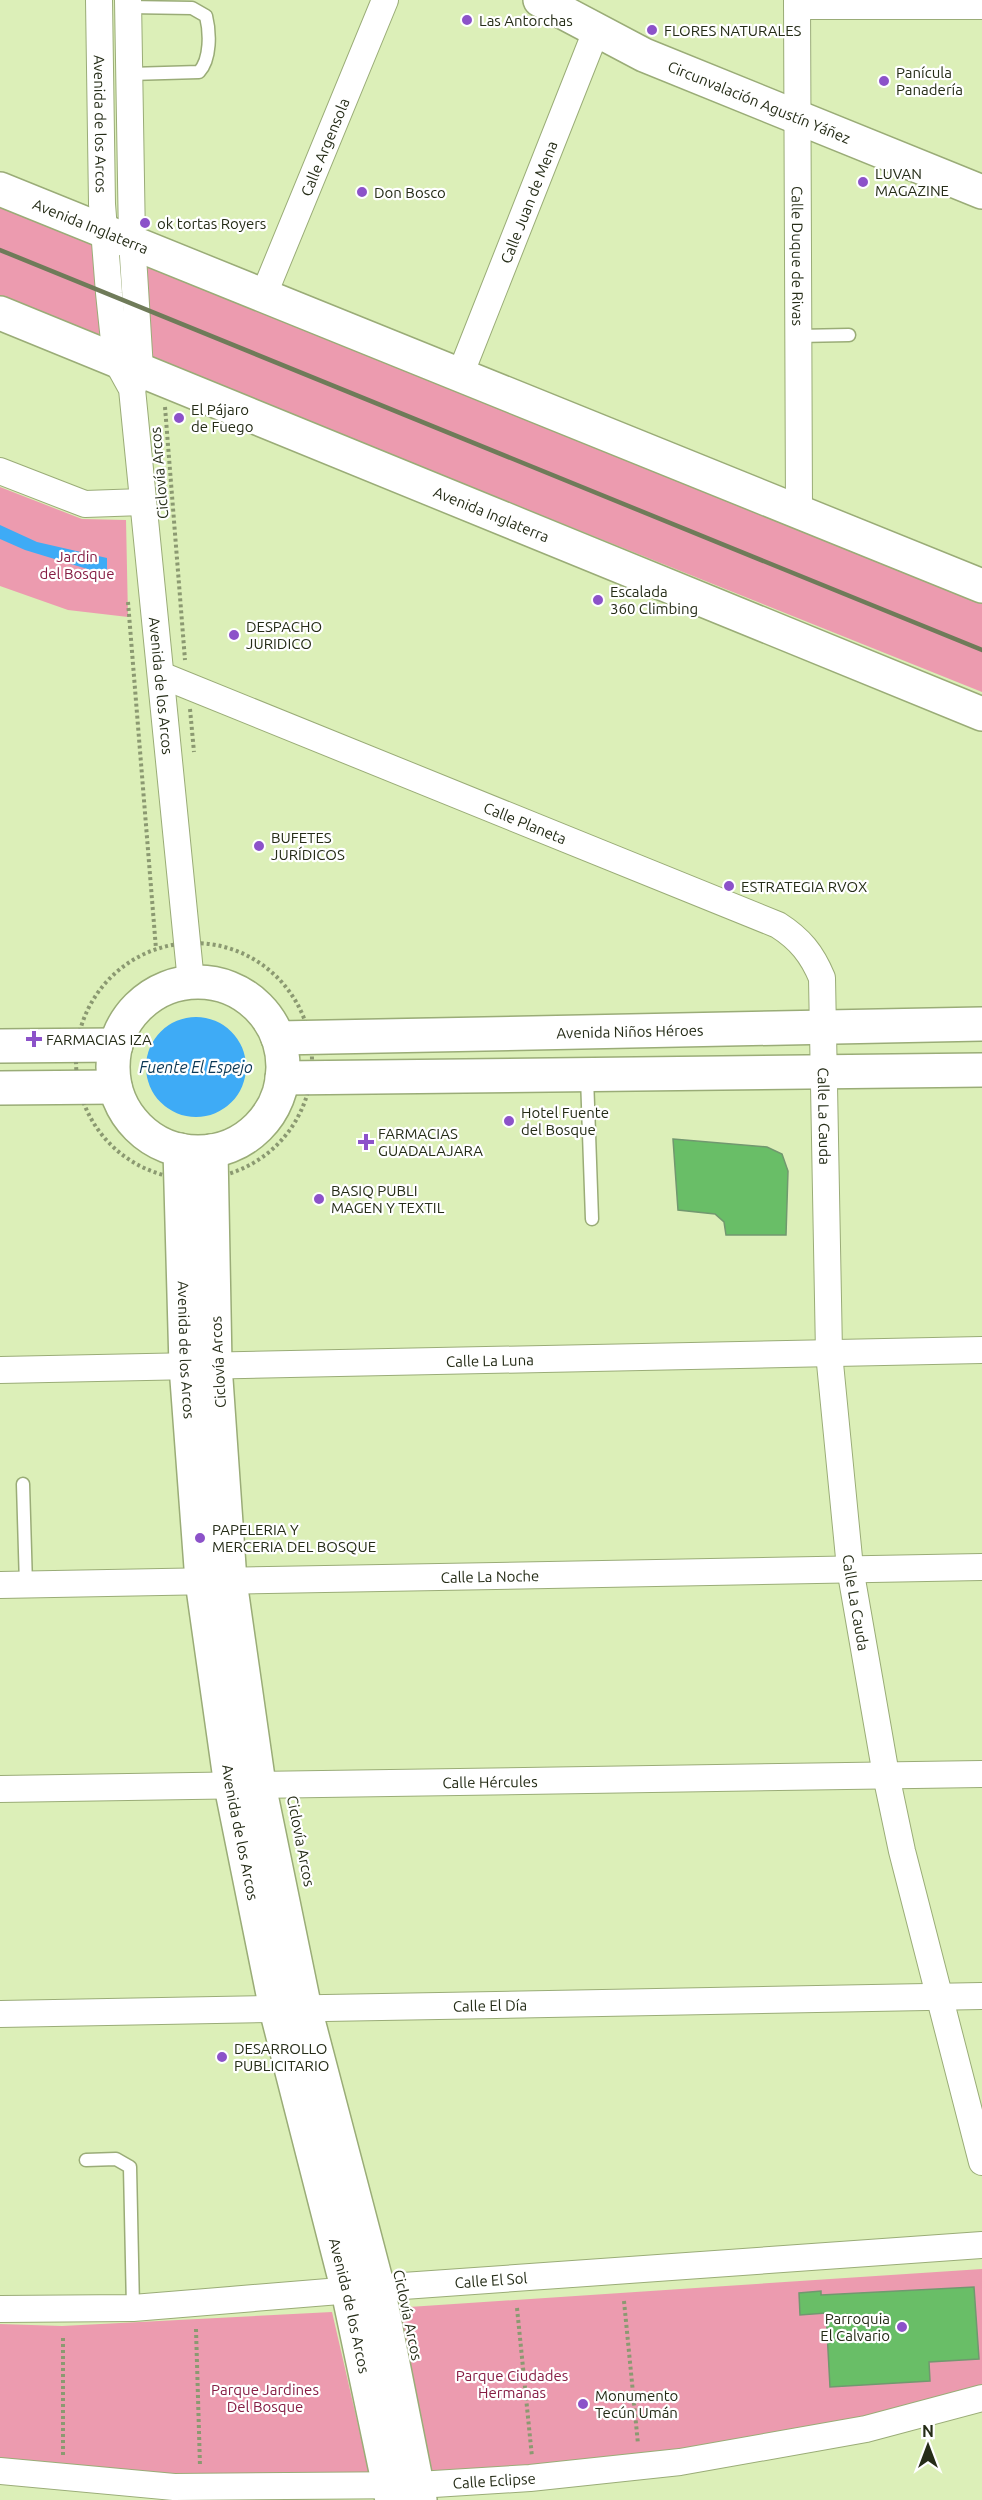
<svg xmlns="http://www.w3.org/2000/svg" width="982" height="2500" font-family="Ubuntu,sans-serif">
<rect width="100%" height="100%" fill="#dcefb8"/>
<path fill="#ec9baf" d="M0 201 982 603V692L0 298Z
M0 487 82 519 126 520 128 617 68 610 0 586Z
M982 2269V2388L853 2421 600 2461 429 2474 394 2308Z
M332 2312 371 2481 188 2480 0 2460V2324L62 2326Z"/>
<path fill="#3eabf6" d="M0 525 37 542 107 558V575L25 550 0 539Z
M146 1067a50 50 0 1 1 100 0a50 50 0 1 1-100 0Z"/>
<path fill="#69be67" stroke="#71986f" stroke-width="1.5" d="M673 1139 767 1147 782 1154 788 1171 786 1235H726L724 1222 715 1214 678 1210Z
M974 2287 979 2359 929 2362 930 2381 830 2387 826 2313 800 2315 799 2293 821 2291V2295Z"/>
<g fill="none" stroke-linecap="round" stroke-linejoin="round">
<defs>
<path id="lane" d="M128 7 192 8 206 16C210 32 211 59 199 72L130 74
M798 336 849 335
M587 1077 592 1219
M23 1484 26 1585
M86 2160 116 2159 130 2167 133 2308"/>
<g id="street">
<path id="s1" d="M99 0 102 204 109 293 116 360 132 389 191 982"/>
<path d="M128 0 132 240 140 369 134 385"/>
<path id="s2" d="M797 0 799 512"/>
<path d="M797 6H982"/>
<path id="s3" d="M264 294 385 0"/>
<path id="s4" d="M460 375 596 31"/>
<path d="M0 471 85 504 143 502"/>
<path id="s5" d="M161 675 778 925C800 939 812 954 822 978L829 1353 850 1568 886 1775 902 1851 982 2162"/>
<path id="s6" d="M0 1370 982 1350"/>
<path id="s7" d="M0 1585 982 1567"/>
<path id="s8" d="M0 1789 982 1774"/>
<path id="s9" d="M0 2014 982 1996"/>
<path id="s10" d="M0 2309 133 2308 389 2287 982 2245"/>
<path id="s11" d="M0 2471 174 2487 418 2485 530 2478 680 2462 866 2429 982 2398"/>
</g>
<g id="secondary">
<path id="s12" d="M540 0 644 55 982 192"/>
<path id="s13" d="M0 189 982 586"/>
<path id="s14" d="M0 313 982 714"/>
<path id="s15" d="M180 1150 186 1366 202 1581 231 1786 276 2009 348 2291 392 2500"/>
<path d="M211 1151 215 1365 230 1581 259 1785 305 2009 378 2288 420 2500"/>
</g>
<g id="primary">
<circle cx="198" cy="1067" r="85"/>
<path id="s16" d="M278 1038 982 1024"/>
<path d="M0 1046 116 1045"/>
<path d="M282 1078 982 1070"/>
<path d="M0 1088 115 1087"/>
</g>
</defs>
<use href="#lane" stroke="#9aac77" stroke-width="15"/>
<use href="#street" stroke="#9aac77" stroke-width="28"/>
<use href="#secondary" stroke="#9aac77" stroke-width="36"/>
<use href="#primary" stroke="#9aac77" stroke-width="36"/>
<path stroke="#8b9971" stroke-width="4" stroke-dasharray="3 3" stroke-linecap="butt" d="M165 407 185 660
M128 602 156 949
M190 709 194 752
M76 1061a118 118 0 1 1 236 0a118 118 0 1 1-236 0Z
M624 2301 638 2444
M517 2308 532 2457
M196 2329 200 2466
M63 2455V2336"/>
<use href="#lane" stroke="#fff" stroke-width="12"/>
<use href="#street" stroke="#fff" stroke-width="26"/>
<use href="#secondary" stroke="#fff" stroke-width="33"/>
<use href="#primary" stroke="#fff" stroke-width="33"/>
<path stroke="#6f7b59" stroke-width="4.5" d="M0 250 982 650"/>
</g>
<g fill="#8c52c9" stroke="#fff" stroke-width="2">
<circle cx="467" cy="20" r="6"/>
<circle cx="652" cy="30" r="6"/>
<circle cx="884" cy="81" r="6"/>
<circle cx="863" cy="182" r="6"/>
<circle cx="362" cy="192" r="6"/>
<circle cx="145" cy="223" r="6"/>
<circle cx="179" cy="418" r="6"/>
<circle cx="598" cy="600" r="6"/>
<circle cx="234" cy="635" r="6"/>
<circle cx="259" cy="846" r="6"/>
<circle cx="729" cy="886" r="6"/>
<path d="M31 1030h6v6h6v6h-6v6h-6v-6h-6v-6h6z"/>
<circle cx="509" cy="1121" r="6"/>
<path d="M363 1133h6v6h6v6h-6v6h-6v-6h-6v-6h6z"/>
<circle cx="319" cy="1199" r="6"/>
<circle cx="200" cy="1538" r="6"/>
<circle cx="222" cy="2057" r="6"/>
<circle cx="902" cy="2327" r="6"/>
<circle cx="583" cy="2404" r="6"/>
</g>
<g text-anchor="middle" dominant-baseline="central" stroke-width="4.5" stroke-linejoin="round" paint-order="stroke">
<g font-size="15" fill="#252c17" stroke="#fff" text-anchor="start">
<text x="479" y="20">Las Antorchas</text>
<text x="664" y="30">FLORES NATURALES</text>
<text x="896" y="72">Panícula<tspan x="896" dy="17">Panadería</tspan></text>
<text x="875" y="173">LUVAN<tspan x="875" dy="17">MAGAZINE</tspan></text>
<text x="374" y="192">Don Bosco</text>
<text x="157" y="223">ok tortas Royers</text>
<text x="191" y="409">El Pájaro<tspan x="191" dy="17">de Fuego</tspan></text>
<text x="610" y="591">Escalada<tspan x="610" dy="17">360 Climbing</tspan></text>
<text x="246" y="626">DESPACHO<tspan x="246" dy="17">JURIDICO</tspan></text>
<text x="271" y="837">BUFETES<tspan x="271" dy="17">JURÍDICOS</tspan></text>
<text x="741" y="886">ESTRATEGIA RVOX</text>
<text x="46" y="1039">FARMACIAS IZA</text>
<text x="521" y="1112">Hotel Fuente<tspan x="521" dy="17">del Bosque</tspan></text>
<text x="378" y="1133">FARMACIAS<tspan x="378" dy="17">GUADALAJARA</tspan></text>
<text x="331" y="1190">BASIQ PUBLI<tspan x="331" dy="17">MAGEN Y TEXTIL</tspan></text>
<text x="212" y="1529">PAPELERIA Y<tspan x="212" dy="17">MERCERIA DEL BOSQUE</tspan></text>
<text x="234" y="2048">DESARROLLO<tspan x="234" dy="17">PUBLICITARIO</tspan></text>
<text x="890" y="2318" text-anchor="end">Parroquia<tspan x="890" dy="17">El Calvario</tspan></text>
<text x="595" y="2395">Monumento<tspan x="595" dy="17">Tecún Umán</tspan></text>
</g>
<g font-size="15" fill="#252c17" stroke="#fff">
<text stroke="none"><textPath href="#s12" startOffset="242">Circunvalación Agustín Yáñez</textPath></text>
<text stroke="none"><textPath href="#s1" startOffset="124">Avenida de los Arcos</textPath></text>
<text stroke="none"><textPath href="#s3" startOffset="159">Calle Argensola</textPath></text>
<text stroke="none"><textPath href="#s4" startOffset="186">Calle Juan de Mena</textPath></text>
<text stroke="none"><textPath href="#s13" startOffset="98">Avenida Inglaterra</textPath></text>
<text stroke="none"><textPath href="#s2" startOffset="256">Calle Duque de Rivas</textPath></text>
<text transform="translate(159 473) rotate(-95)">Ciclovía Arcos</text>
<text stroke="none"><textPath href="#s14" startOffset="531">Avenida Inglaterra</textPath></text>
<text stroke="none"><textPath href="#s1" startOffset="692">Avenida de los Arcos</textPath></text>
<text stroke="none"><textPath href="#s5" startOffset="393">Calle Planeta</textPath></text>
<text stroke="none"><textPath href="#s16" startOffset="352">Avenida Niños Héroes</textPath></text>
<text stroke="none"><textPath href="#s5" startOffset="874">Calle La Cauda</textPath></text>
<text stroke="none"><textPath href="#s15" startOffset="200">Avenida de los Arcos</textPath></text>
<text stroke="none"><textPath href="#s6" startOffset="490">Calle La Luna</textPath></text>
<text transform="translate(218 1362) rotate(-93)">Ciclovía Arcos</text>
<text stroke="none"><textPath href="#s7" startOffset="490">Calle La Noche</textPath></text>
<text stroke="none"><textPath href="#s5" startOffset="1362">Calle La Cauda</textPath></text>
<text stroke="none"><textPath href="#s8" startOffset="490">Calle Hércules</textPath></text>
<text stroke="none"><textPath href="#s15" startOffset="686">Avenida de los Arcos</textPath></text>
<text transform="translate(301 1841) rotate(79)">Ciclovía Arcos</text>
<text stroke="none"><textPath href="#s9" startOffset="490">Calle El Día</textPath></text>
<text stroke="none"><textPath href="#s10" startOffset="492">Calle El Sol</textPath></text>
<text stroke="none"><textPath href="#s15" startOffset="1172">Avenida de los Arcos</textPath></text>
<text transform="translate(408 2315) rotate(78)">Ciclovía Arcos</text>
<text stroke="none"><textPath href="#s11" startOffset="495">Calle Eclipse</textPath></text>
</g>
<g font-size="15" fill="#861d44" stroke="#fff">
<text x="77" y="556">Jardin<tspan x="77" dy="17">del Bosque</tspan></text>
<text x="512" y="2375">Parque Ciudades<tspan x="512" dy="17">Hermanas</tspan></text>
<text x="265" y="2389">Parque Jardines<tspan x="265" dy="17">Del Bosque</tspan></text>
</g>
<g font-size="16" font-style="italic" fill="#0b3856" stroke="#fff">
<text x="196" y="1067">Fuente El Espejo</text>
</g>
</g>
<g transform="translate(928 2446)" stroke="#ffffff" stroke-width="4.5" paint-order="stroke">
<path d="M0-4.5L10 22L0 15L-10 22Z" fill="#252c17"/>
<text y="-9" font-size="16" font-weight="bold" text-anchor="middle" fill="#252c17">N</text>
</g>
</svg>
